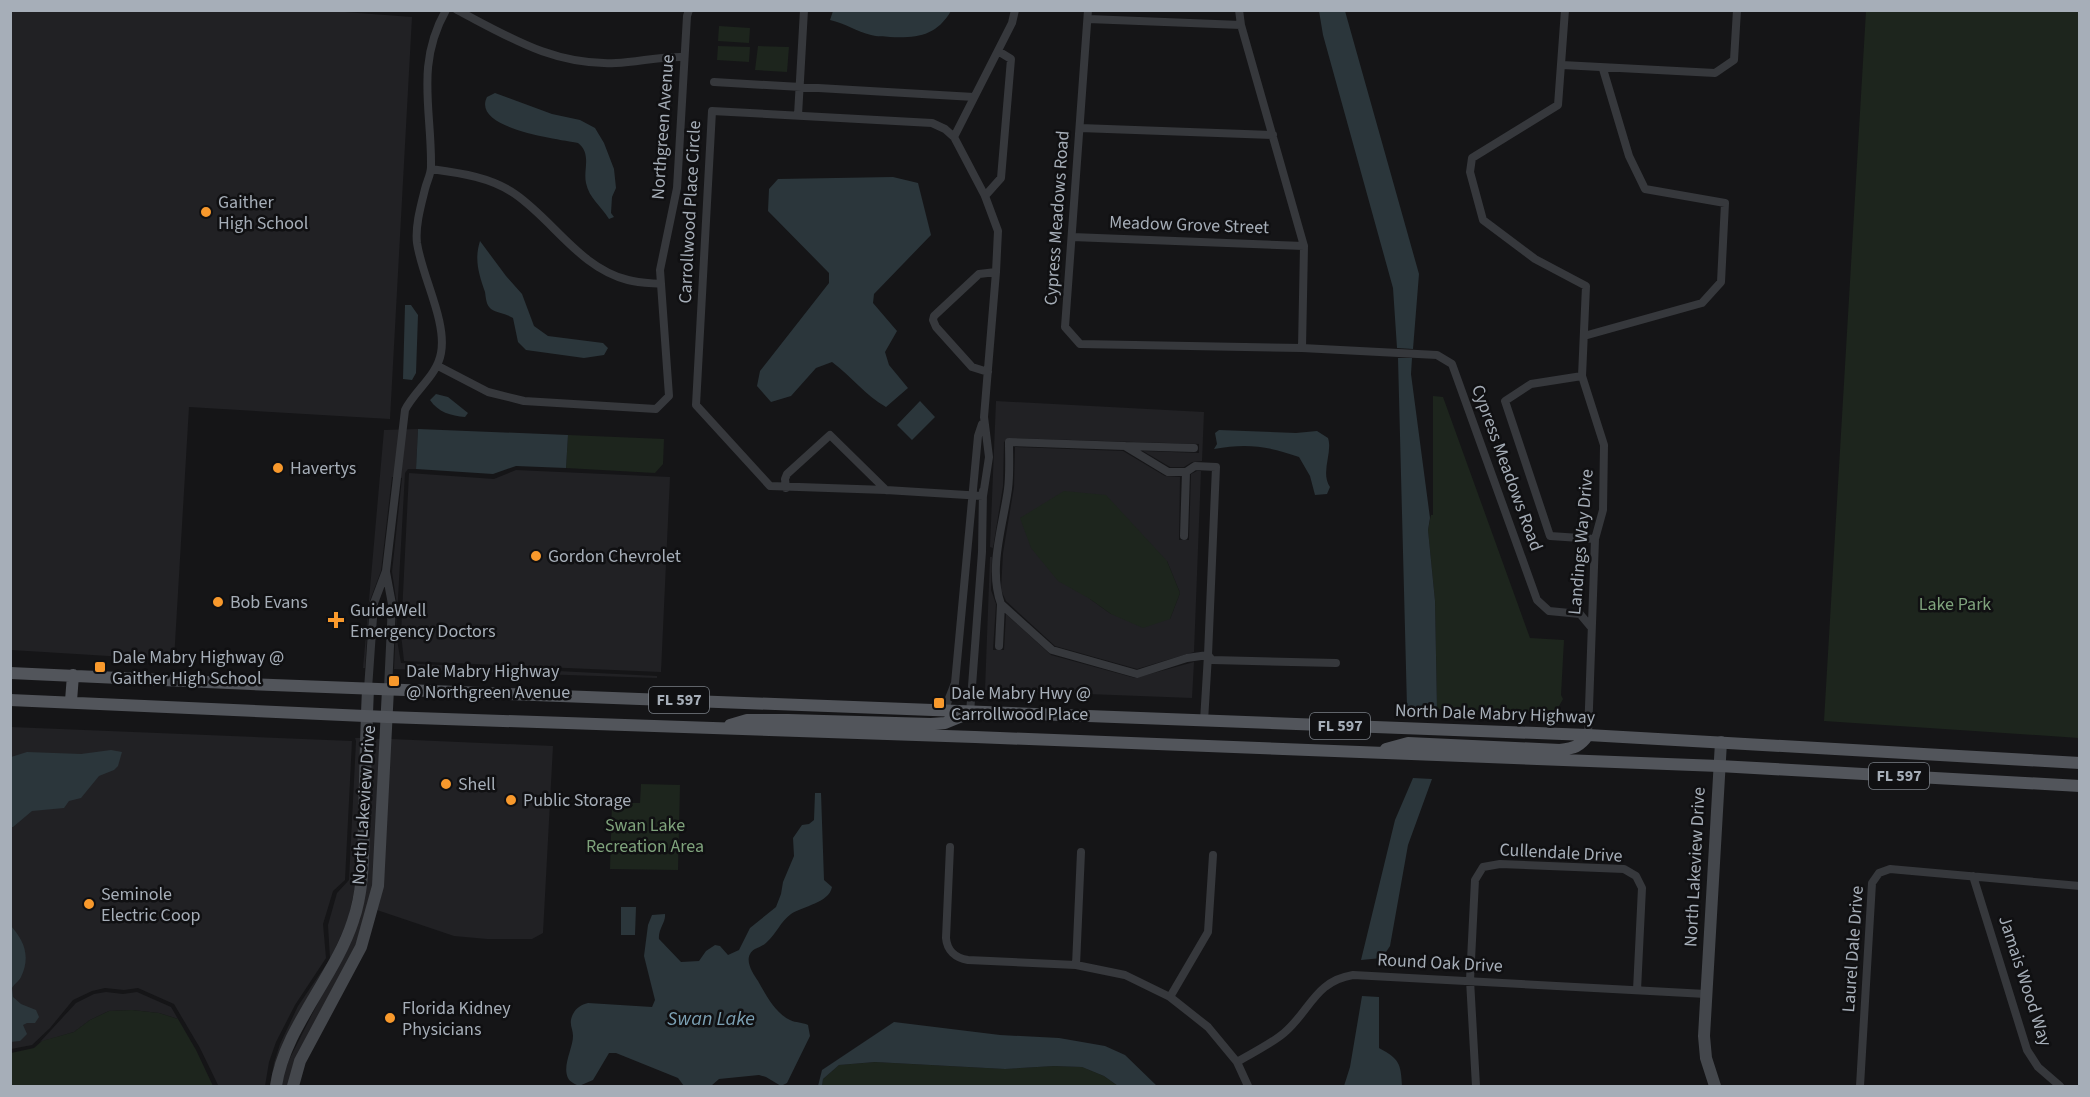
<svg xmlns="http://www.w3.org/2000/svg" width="2090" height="1097" font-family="'Source Sans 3',sans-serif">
<rect width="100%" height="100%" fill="#151517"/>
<path fill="#212124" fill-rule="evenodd" d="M318 10 412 17 390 419 189 407 174 660 11 650V11Z
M996 401 1204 412 1202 461 1192 462 1184 467H1170L1143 451 1199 453V444L1009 438 1004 442 1003 486 993 548 990 547Z
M418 429 416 469H408L405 473 396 634 401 663 657 676V678L394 669 397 605 392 572 402 478 392 477 381 571 369 603 365 668H363L384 430Z
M1015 447 1123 451 1165 476 1180 477 1179 540H1189L1191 474 1197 471H1201L1194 652 1137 669 1055 646 1006 601 1001 590 1003 553 1014 487ZM1167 561 1180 593 1170 619 1111 614 1090 599Z
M516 470 670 477 661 672 404 661 401 634 409 473 494 479Z
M990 557H992L991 590 996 604 993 650H1004L1006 614 1051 655 1135 678 1194 662 1192 698 985 690Z
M11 727 352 741 345 880 333 891 323 924 326 958 295 1005 276 1042 269 1062 265 1086 218 1085 200 1048 174 1004 138 988 124 990 105 988 92 991 73 1000 50 1028 32 1045 11 1049Z
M355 738H361L357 877 348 920 328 964 302 1008 274 1067 271 1086H270L274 1063 280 1044 298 1006 330 959 328 925 337 893 349 880 356 741Z
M371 739H381L373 885 356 945 288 1086H282L284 1070 360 919Z
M391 739 553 746 543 933 532 939H487L454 936 377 910Z
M106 992 123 994 137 992 171 1007 178 1019 159 1013 132 1010 109 1011 90 1020 74 1032 40 1042 76 1003 94 994Z"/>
<path fill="#1d251d" d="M1866 11H2079V738L1824 721Z
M719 26 750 28 749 43 718 41Z
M718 46 750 47 749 62 717 60Z
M758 46 789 47 787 72 755 70Z
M1433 396 1443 397 1530 638 1564 640 1561 695 1563 699 1555 713 1437 709 1435 601 1428 530 1431 515H1433Z
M568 435 664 439 663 464 655 473 566 468Z
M1064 491 1106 495 1167 561 1180 593 1170 619 1143 628 1111 614 1090 599 1058 581 1031 548 1020 518Z
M641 784 680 785 678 870 610 869 612 803H640Z
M132 1010 159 1013 178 1019 196 1050 213 1086H11V1053L34 1048 42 1041 74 1032 90 1020 109 1011Z
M875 1062 1005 1069 1054 1066 1082 1067 1104 1076 1118 1086H822L823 1079 839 1065Z"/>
<path fill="#2b363b" d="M833 11V10L951 11C936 36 918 38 890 37 884 36 877 37 871 35 857 32 845 23 830 20Z
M1319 11H1345L1419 274 1413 349 1397 348 1393 288 1323 35Z
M495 93 552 114 580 120 595 128 604 143 614 169 616 188 612 197 611 213 614 217 609 219C601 206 589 198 586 183 583 169 592 154 578 143 559 139 471 129 487 97Z
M893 177 918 183 931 235 874 294 873 303 897 331 885 352 889 365 908 388 886 407C865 395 851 376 832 362L816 368 791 396 771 402 757 386 760 371 829 283V273L768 211 769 189 778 179Z
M480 241 506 276 522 294 534 326 548 336 603 343 608 348 604 355 584 358 526 350 518 342 513 318C505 313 497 313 491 309 486 305 486 298 485 292 479 274 474 260 480 241Z
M405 305H411L418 315 416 373 412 380 403 379Z
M1398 358H1412L1411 374 1430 518 1428 530 1435 601 1437 709 1407 707Z
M436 394 448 397 468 413 465 417C451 416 438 412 430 400Z
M920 401 935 417 912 440 897 425Z
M418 429 568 435 566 468 516 466 493 474 416 469Z
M1219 430 1296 433 1317 431 1328 438C1333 453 1320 472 1330 487L1327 494 1315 495 1310 476 1299 457C1267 446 1247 443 1214 449L1217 444 1215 433Z
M111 750 122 752 118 766 114 770 99 776 81 798 69 801 64 808 32 811 13 827H11V757L27 752 81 754Z
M1413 778 1432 779 1408 845 1390 946 1382 958 1361 960 1395 820Z
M815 793H821L824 880 832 887C829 903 803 906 791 914 781 921 776 934 767 942 763 946 759 947 755 949 742 957 752 972 758 981 766 995 775 1013 790 1020 796 1023 802 1022 808 1025L810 1036 787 1083 781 1086 766 1077 759 1075 719 1079 711 1086H684L678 1078 616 1053H609L593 1080 579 1086C575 1084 570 1082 568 1078 562 1066 573 1048 573 1036 573 1028 568 1024 573 1014 577 1007 581 1005 588 1003L652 1007 655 1000 644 956 648 925 652 915 665 914C666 922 658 929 659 939L681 962 699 961 706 951 715 945 720 946 728 955 739 950 750 928 776 907 781 894 783 882 794 856 793 838 802 825 809 824 814 820Z
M621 907H636L635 935H621Z
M10 925C24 940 31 956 21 977 19 981 15 983 12 988L13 997 21 1004 36 1010 39 1017 35 1023H27L23 1025 27 1034 20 1041 10 1042Z
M1362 996 1379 997V1048C1399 1059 1401 1063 1402 1086H1344L1350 1067Z
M894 1022 1000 1035 1059 1038 1105 1046 1125 1055 1157 1086H1118L1104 1076 1082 1067 1054 1066 1005 1069 875 1062 839 1065 823 1079 822 1086H818L822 1070Z"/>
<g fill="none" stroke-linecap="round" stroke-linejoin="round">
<path stroke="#36383c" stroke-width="8" d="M457 10C509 37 554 66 616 63 639 62 661 56 684 57
M1088 10 1065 327 1080 344 1302 348 1437 355 1452 364 1537 600 1549 611 1580 614 1590 626
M1239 10 1241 25 1304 246 1302 348
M1565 10 1558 105 1472 158 1470 172 1483 220 1535 259 1586 286 1582 376 1604 445 1603 510 1595 539 1588 735
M1088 19 1241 25
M1562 65 1715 73 1734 60 1737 10
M714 82 974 97
M712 111 932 123 945 129 954 137 985 196 998 231 996 272 984 417 989 457 983 496 886 490 770 486 696 405Z
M798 115 804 10
M1080 128 1273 135
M954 137 1012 23 1015 10
M431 169C460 173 491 177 515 194 554 221 580 268 628 280 639 283 650 283 661 284
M985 196 1001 178 1011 59 998 51
M1072 237 1304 246
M1584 336 1702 303 1721 282 1725 203 1645 189 1629 156 1603 69
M438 366 488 392 524 401 656 409 669 396 660 270 677 188 687 16 689 10
M988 372 972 367 936 327 933 320 934 316 979 274 996 272
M1582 376 1531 384 1505 401 1550 536 1595 539
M1125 446 1194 448
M1186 472 1195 466 1216 467 1208 655 1212 660 1336 663
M786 488 785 479 787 474 830 435 886 490
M386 572 392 604 388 689
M1001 604C988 568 1003 526 1008 489 1010 474 1009 458 1009 442L1125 446 1168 472H1186L1184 536
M999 646 1001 604 1052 650 1137 674 1187 658 1208 655 1204 721
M368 689 374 603 386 571 405 410C415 390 437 376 441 353 447 321 422 277 417 243 415 226 421 205 425 189 427 181 431 174 431 167 432 110 415 65 446 10
M944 711 955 683 978 436 982 424
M970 713 982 552 983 491
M950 847 946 938C947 950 955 958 968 960L1076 965 1125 975 1170 997 1208 1027 1237 1062 1248 1086
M1973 876 2027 1050 2038 1067 2060 1086
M1076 965 1081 852
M1170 997 1208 932 1213 855
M1237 1062C1252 1053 1271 1044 1284 1033 1310 1011 1315 981 1353 975L1706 994
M1476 1086 1470 980 1475 880 1483 867 1500 864 1624 869 1636 876 1642 888 1637 990
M1860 1086 1872 883 1879 873 1890 869 2080 886"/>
<path stroke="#44474c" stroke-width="12" d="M276 1086C284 1029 335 977 353 921 364 889 363 855 364 822 365 777 366 733 368 689
M293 1086 300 1061 361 947 378 886 388 689
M1715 1086 1706 1058 1704 1036 1721 742"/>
<path stroke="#52555b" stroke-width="12" d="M10 673 273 685 1588 735 2080 763
M10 700 387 717 975 737 1719 766 2080 786
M71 701 73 675
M730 725 747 720H788L931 724 945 723 967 714
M1386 749 1408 743 1560 750C1574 748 1580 747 1588 735"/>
</g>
<g fill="#f8992c" stroke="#101012" stroke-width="2">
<circle cx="206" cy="212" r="6"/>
<circle cx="278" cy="468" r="6"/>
<circle cx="536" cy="556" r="6"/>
<circle cx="218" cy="602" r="6"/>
<path d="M333 611h6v6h6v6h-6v6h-6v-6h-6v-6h6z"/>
<rect x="94" y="661" width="12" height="12" rx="3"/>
<rect x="388" y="675" width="12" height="12" rx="3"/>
<rect x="933" y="697" width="12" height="12" rx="3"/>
<circle cx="446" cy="784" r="6"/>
<circle cx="511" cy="800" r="6"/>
<circle cx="89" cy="904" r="6"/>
<circle cx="390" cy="1018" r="6"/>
</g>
<g text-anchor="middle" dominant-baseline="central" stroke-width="5" stroke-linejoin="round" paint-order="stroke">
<g fill="#101012" stroke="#797f86" stroke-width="1.5">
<rect x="649" y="687" width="60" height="26" rx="4.5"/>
<rect x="1310" y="713" width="60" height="26" rx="4.5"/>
<rect x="1869" y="763" width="60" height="26" rx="4.5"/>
</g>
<g font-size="16" font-weight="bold" fill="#a6aeb8">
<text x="679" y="700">FL 597</text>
<text x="1340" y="726">FL 597</text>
<text x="1899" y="776">FL 597</text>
</g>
<g font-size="18" fill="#a6aeb8" stroke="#101012">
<text transform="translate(663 127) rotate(-86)">Northgreen Avenue</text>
<text transform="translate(690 212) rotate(-87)">Carrollwood Place Circle</text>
<text transform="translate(1057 218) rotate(-86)">Cypress Meadows Road</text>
<text transform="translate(1189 225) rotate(2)">Meadow Grove Street</text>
<text transform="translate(1507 468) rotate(70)">Cypress Meadows Road</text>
<text transform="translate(1581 542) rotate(-85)">Landings Way Drive</text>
<text transform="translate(1495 714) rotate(2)">North Dale Mabry Highway</text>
<text transform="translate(364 805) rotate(-86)">North Lakeview Drive</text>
<text transform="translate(1561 853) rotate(3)">Cullendale Drive</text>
<text transform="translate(1695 867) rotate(-87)">North Lakeview Drive</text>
<text transform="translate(1853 949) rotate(-86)">Laurel Dale Drive</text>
<text transform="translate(1440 963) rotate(3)">Round Oak Drive</text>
<text transform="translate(2025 981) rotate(72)">Jamais Wood Way</text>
</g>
<g font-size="18" fill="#a6aeb8" stroke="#101012" text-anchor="start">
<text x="218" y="202">Gaither<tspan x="218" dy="21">High School</tspan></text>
<text x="290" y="468">Havertys</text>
<text x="548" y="556">Gordon Chevrolet</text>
<text x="230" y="602">Bob Evans</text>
<text x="350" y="610">GuideWell<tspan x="350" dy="21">Emergency Doctors</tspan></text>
<text x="112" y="657">Dale Mabry Highway @<tspan x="112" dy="21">Gaither High School</tspan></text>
<text x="406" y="671">Dale Mabry Highway<tspan x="406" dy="21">@ Northgreen Avenue</tspan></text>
<text x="951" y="693">Dale Mabry Hwy @<tspan x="951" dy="21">Carrollwood Place</tspan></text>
<text x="458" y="784">Shell</text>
<text x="523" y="800">Public Storage</text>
<text x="101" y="894">Seminole<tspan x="101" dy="21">Electric Coop</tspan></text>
<text x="402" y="1008">Florida Kidney<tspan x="402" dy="21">Physicians</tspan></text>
</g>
<g font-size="18" fill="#7fa37c" stroke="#101012">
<text x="1955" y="604">Lake Park</text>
<text x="645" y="825">Swan Lake<tspan x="645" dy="21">Recreation Area</tspan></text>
</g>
<g font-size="20" font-style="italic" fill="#7ca1b4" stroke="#101012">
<text x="711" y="1019">Swan Lake</text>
</g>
</g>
<rect width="2090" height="1097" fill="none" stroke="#a6aeb8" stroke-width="24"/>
</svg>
